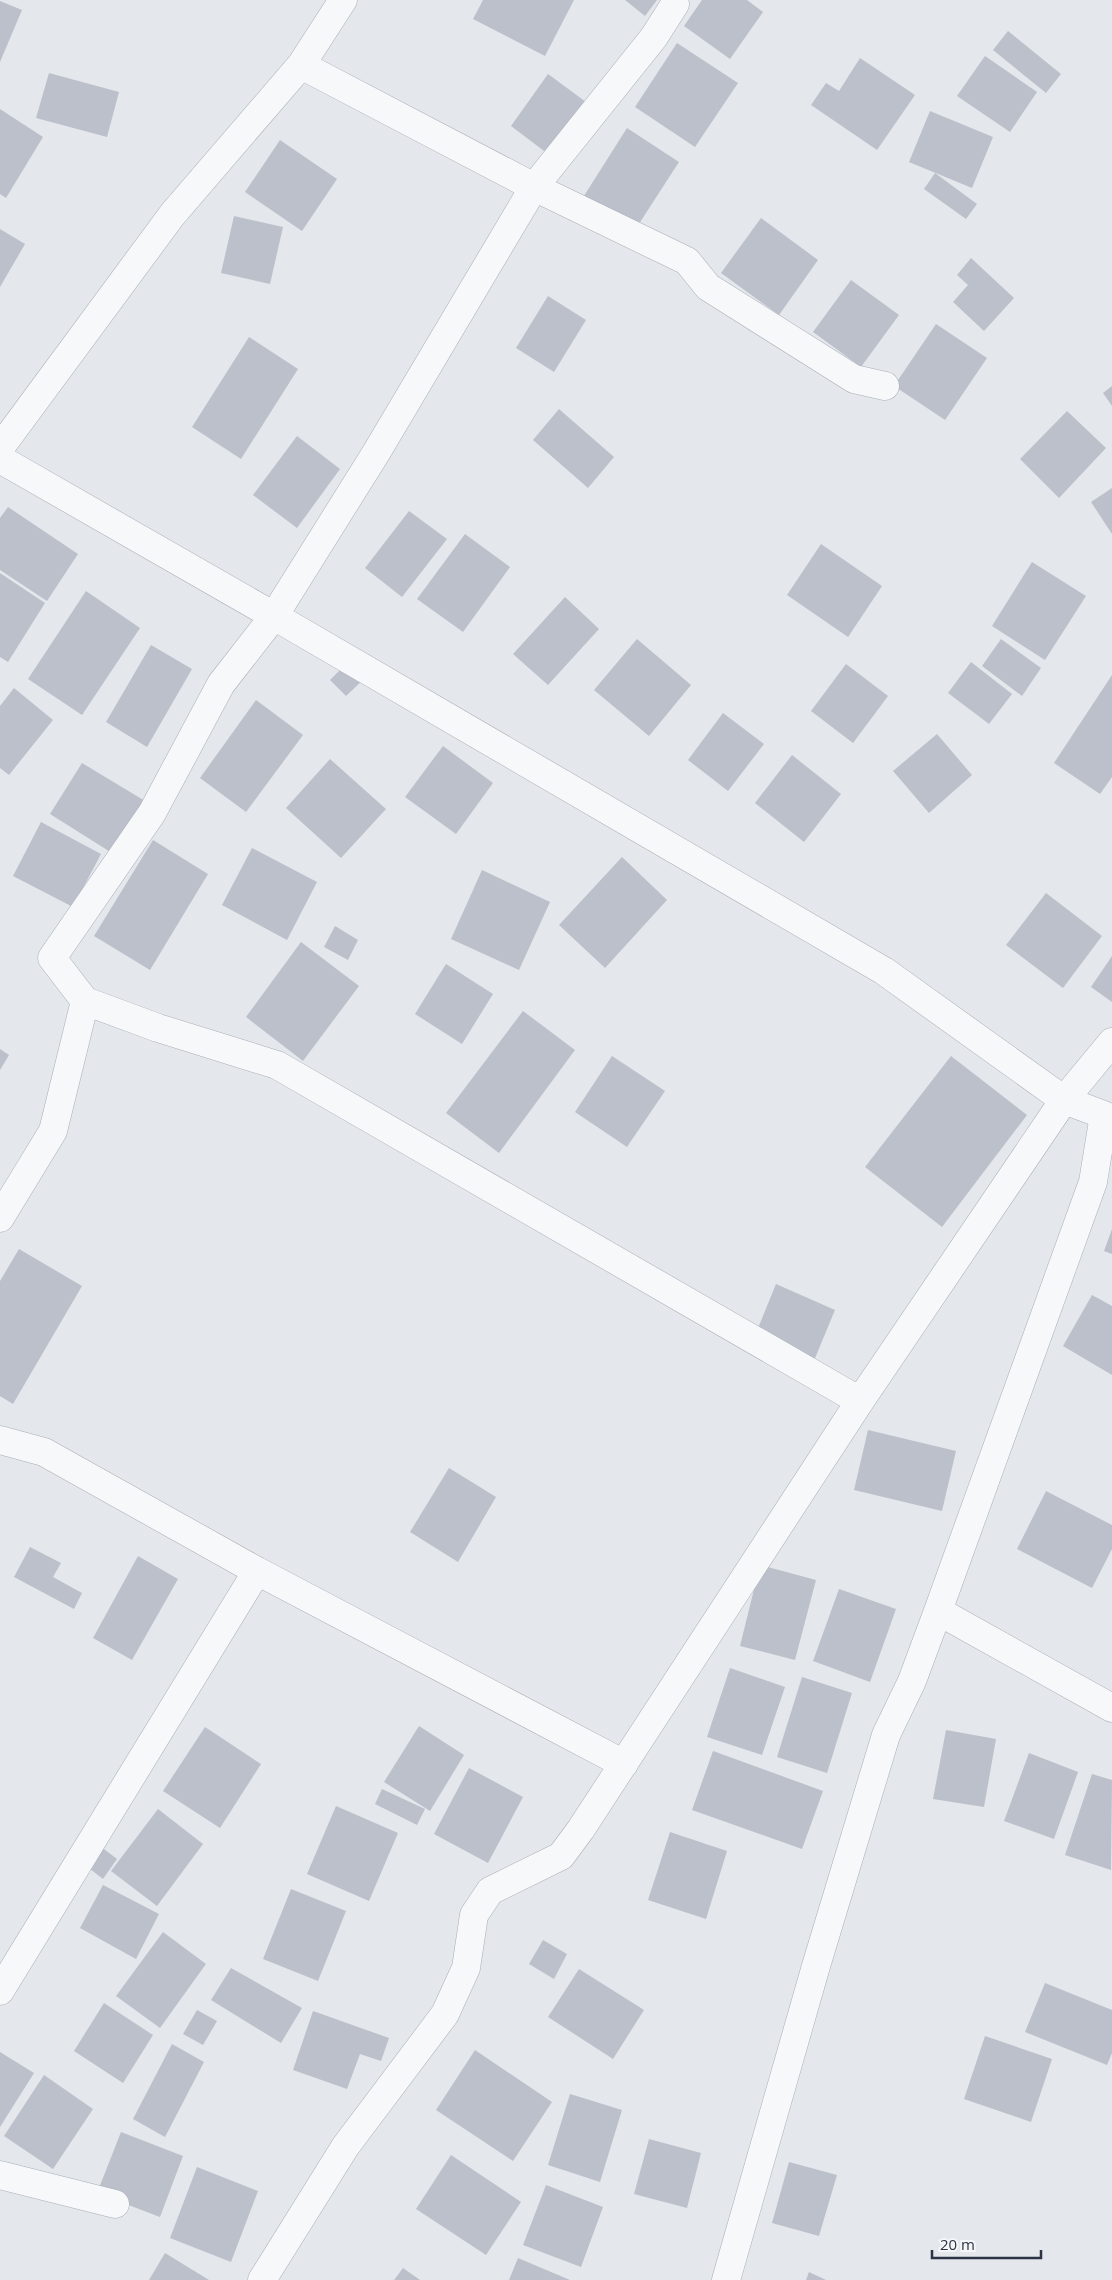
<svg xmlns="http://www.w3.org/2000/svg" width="1112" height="2280" font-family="'Open Sans',sans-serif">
<rect width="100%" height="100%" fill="#e4e7ec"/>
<path fill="#bbc0ca" d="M483 0H574L545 56 473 19Z
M625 0H657L645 16Z
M702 0H747L763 12 730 59 684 26Z
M0 1 22 10 0 62Z
M1008 31 1061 74 1046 93 993 50Z
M677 43 738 83 695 147 635 107Z
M985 56 1037 92 1010 132 957 96Z
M860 58 915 95 877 150 811 105 826 83 839 91Z
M49 73 119 92 107 137 36 118Z
M548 74 586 102 548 154 511 126Z
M0 109 43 137 6 198 0 194Z
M930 111 993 137 972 188 909 162Z
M627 128 679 162 633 233 582 199Z
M280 140 337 179 302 231 245 192Z
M935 173 977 204 966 219 924 189Z
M234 216 283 227 270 284 221 273Z
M761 218 818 260 779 315 721 273Z
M0 229 25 244 0 287Z
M971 258 1014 298 984 331 953 302 968 285 957 275Z
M851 280 899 315 861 367 813 332Z
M548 296 586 320 554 372 516 348Z
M936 324 987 358 945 420 894 386Z
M249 337 298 369 241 459 192 427Z
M1112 386V406L1103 393Z
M559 409 614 457 588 488 533 440Z
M1067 411 1106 448 1059 498 1020 459Z
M297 436 340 469 297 528 253 495Z
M1112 488V534L1091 502Z
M8 507 78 554 47 601 0 570V518Z
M409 511 447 539 402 597 365 568Z
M465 534 510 567 463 632 417 599Z
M821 544 882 586 848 637 787 595Z
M1032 562 1086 596 1045 660 992 626Z
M0 573 45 603 8 662 0 657Z
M86 591 140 628 82 715 28 679Z
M565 597 599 629 548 685 513 654Z
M637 639 691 685 649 736 594 690Z
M1001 639 1041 668 1022 696 982 666Z
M151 645 192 669 147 747 106 722Z
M350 660 366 677 346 696 330 680Z
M971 662 1012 694 989 724 948 693Z
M846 664 888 696 853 743 811 711Z
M1112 675V777L1100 794 1054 763Z
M14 688 53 720 9 775 0 768V706Z
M256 700 303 735 246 812 200 778Z
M723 713 764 744 728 791 688 760Z
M937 734 972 775 929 813 893 771Z
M443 746 493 783 456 834 405 797Z
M792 755 841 794 804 842 755 803Z
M330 759 386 809 341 858 286 808Z
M82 763 145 801 112 853 50 814Z
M41 822 101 854 73 907 13 876Z
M153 840 208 874 150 970 94 936Z
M252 848 317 882 287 940 222 905Z
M622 857 667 900 605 968 559 925Z
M482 870 550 902 519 970 451 939Z
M1046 893 1102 936 1063 988 1006 945Z
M335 926 358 940 348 960 324 947Z
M301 942 359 986 303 1061 246 1017Z
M1112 956V1002L1091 987Z
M446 964 493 994 462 1044 415 1014Z
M523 1011 575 1050 499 1153 446 1113Z
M0 1049 9 1055 0 1070Z
M612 1056 665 1091 627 1147 575 1112Z
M951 1056 1027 1115 942 1227 865 1167Z
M1112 1229V1254L1104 1251Z
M19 1249 82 1286 13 1404 0 1396V1281Z
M776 1284 835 1310 813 1363 754 1338Z
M1092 1295 1112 1306V1375L1063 1346Z
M868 1430 956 1451 942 1511 854 1490Z
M449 1468 496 1497 458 1562 410 1532Z
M1046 1491 1112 1525V1549L1092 1588 1017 1549Z
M30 1547 61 1563 53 1577 82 1593 74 1609 14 1577Z
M138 1556 178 1579 132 1660 93 1638Z
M760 1565 816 1580 795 1660 740 1646Z
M839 1589 896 1609 870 1682 813 1661Z
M730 1668 785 1687 762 1755 707 1737Z
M802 1677 852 1693 827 1773 777 1757Z
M419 1726 464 1755 430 1811 384 1782Z
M205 1727 261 1764 220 1828 163 1791Z
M946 1730 996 1739 984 1807 933 1799Z
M713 1751 823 1791 802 1849 692 1810Z
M1029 1753 1078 1772 1054 1839 1004 1821Z
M469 1768 523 1797 488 1863 434 1834Z
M1092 1774 1112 1780 1111 1870 1065 1855Z
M382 1789 425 1809 417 1825 375 1804Z
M336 1806 398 1833 369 1901 307 1874Z
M158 1809 203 1844 157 1906 111 1871Z
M670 1832 727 1851 706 1919 648 1900Z
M96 1843 117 1859 103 1879 81 1862Z
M103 1885 159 1914 136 1959 80 1928Z
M291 1889 346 1911 318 1981 263 1959Z
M163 1932 206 1964 160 2028 116 1996Z
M543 1940 567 1954 554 1979 529 1964Z
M231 1968 302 2008 281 2043 211 2000Z
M579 1969 644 2010 613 2059 548 2017Z
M1045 1983 1112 2010V2053L1107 2065 1025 2032Z
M104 2003 153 2035 123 2083 74 2051Z
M197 2010 217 2021 203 2045 183 2034Z
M313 2011 389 2038 381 2061 360 2054 347 2089 293 2070Z
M985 2036 1052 2059 1031 2122 964 2099Z
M172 2044 204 2062 165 2137 133 2119Z
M475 2050 552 2102 513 2161 436 2110Z
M0 2052 34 2073 0 2127Z
M44 2075 93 2109 53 2169 4 2136Z
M570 2094 622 2110 600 2182 548 2165Z
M121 2132 183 2156 160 2217 97 2193Z
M649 2139 701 2153 687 2208 634 2194Z
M451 2155 521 2202 486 2255 416 2209Z
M789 2162 837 2175 819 2236 772 2223Z
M197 2167 258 2191 231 2262 170 2238Z
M546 2185 603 2207 581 2267 523 2245Z
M165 2253 209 2280H149Z
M518 2258 570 2280H509Z
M403 2268 420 2280H394Z
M809 2272 826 2280H806Z"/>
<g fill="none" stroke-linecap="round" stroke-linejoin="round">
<defs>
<path id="minor" d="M301 65 534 187 687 261 708 287 854 379 885 386
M0 448 172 215 301 65 343 0
M0 459 274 616 884 971 1064 1100 1104 1115 1093 1182 938 1611 912 1681 886 1735 816 1966 726 2280
M85 1001 158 1028 277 1065 860 1401
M0 1218 53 1131 85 1001 52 958 152 813 221 684 274 616 376 453 534 187 654 37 675 4
M0 1440 44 1452 257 1571 624 1764
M938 1611 1112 1708
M0 1991 257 1571
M0 2175 115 2204
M262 2280 345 2147 445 2014 466 1968 474 1915 490 1891 561 1856 581 1829 860 1401 1064 1100 1112 1042"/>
</defs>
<use href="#minor" stroke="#a9aeb7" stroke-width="29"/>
<use href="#minor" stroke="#f7f8fa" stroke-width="28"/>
</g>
<path d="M932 2250v8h109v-8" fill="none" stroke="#2b3445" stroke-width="2.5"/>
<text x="940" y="2250" font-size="15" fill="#2b3445" stroke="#f4f6f9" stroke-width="4" paint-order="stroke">20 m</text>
</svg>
